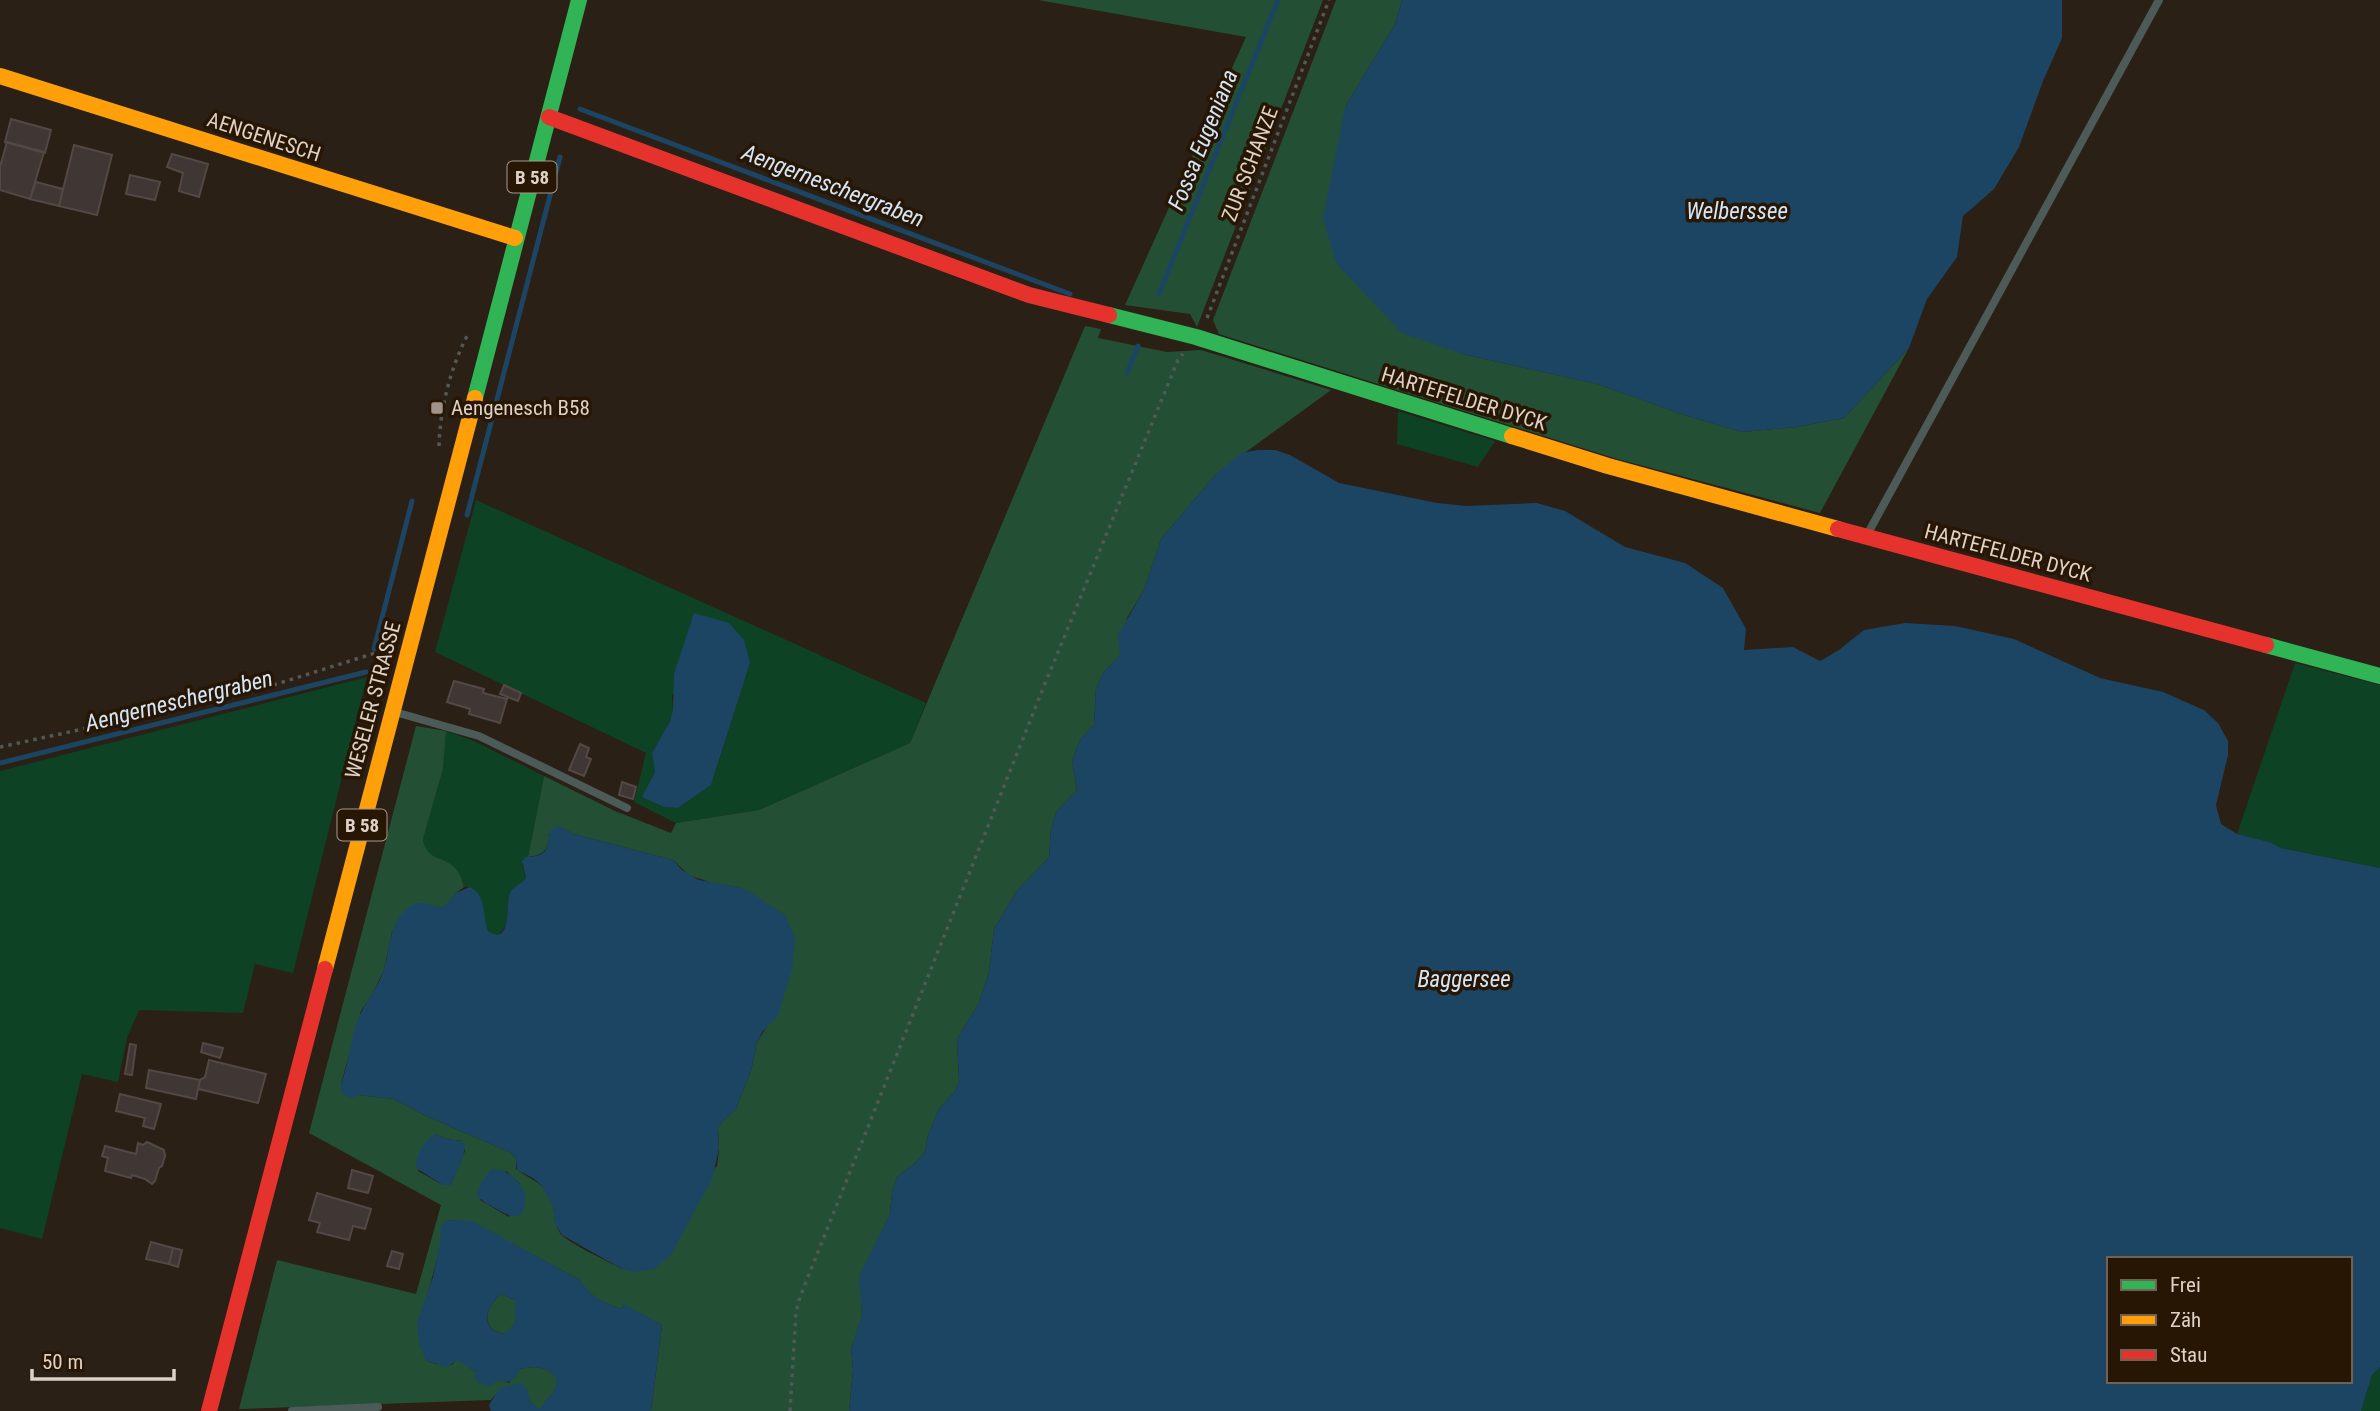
<svg xmlns="http://www.w3.org/2000/svg" width="2380" height="1411" font-family="'Roboto Condensed',sans-serif">
<rect width="100%" height="100%" fill="#2a2015"/>
<path fill="#0d4225" fill-rule="evenodd" d="M1398 411 1495 441 1478 467 1397 444Z
M476 500 926 703 910 743 759 810 676 823 634 802 646 753 435 652ZM750 663 711 785 678 808 664 807 643 797 655 772 652 753 670 721 673 710 672 695Z
M2295 663 2380 685V868L2281 848 2270 842 2237 834Z
M367 677 293 973 255 964 243 1013 139 1010 127 1038 118 1082 82 1074 42 1239 0 1228V771Z
M446 731 474 741 544 776 528 857 522 865 526 878C521 885 514 887 510 895 505 908 512 924 499 934H491C478 922 491 901 470 887H464L462 879 429 854 425 848 423 839 443 769Z
M2380 1367V1411H2361L2372 1375Z"/>
<path fill="#235034" fill-rule="evenodd" d="M1038 0H1323L1197 327 1190 314 1125 305 1246 37Z
M1336 0H1402L1395 24 1345 107 1462 354 1597 384 1684 415 1742 432 1797 427 1844 418 1909 348 1820 513 1617 459 1219 334 1213 320Z
M1085 326 1101 329 1098 338 1167 352 1201 350 1331 390 1216 474 1161 539 1144 590 1127 618 1120 655 1103 673 1096 689 1094 725 1080 740 1072 761 1077 790 1056 812 1051 829 1049 857 1016 892 994 929 989 972 979 1003 957 1039 959 1081 956 1090 939 1109 928 1135 925 1152 914 1164 897 1177 892 1192 890 1214 860 1276 862 1316 851 1350 853 1370 849 1411H651L662 1325 623 1305 622 1309C605 1303 589 1297 580 1280L472 1222 447 1220C442 1238 438 1256 433 1274 425 1309 410 1324 427 1361L436 1364 452 1365 457 1359 476 1372 509 1383 520 1369C536 1366 544 1366 557 1377L556 1388 540 1410 531 1403 525 1387C510 1386 501 1387 491 1400L239 1409 277 1260 416 1294 441 1205 309 1133 416 726 446 731 443 769 423 839C427 868 457 850 464 887L456 893 445 907 439 908 421 903 392 932 384 970 373 993 361 1011 341 1084 356 1096 358 1095 394 1099 424 1115 511 1153 516 1159V1169C533 1182 546 1181 553 1207 555 1216 554 1224 560 1233 569 1244 608 1261 622 1269L717 1166 719 1150 718 1128 722 1122 736 1109 751 1071 757 1042 770 1022 785 915 739 887 712 883 689 875 673 860 574 834 562 828 549 834C549 850 544 855 528 857L544 776 615 811 671 833 676 823 759 810 910 743ZM435 1134 447 1139 462 1141 465 1151 451 1185H443L418 1171ZM506 1171 520 1184 509 1217 480 1200Z
M501 1294 515 1300V1323L506 1334C478 1330 486 1307 501 1294Z"/>
<path fill="#1c4563" fill-rule="evenodd" d="M1402 0H2062V38L2043 81 2019 147 1994 189 1963 216 1957 257 1927 299 1909 348 1844 418 1797 427 1742 432 1684 415 1597 384 1462 354 1402 333 1336 263 1323 218 1345 107 1395 24Z
M1258 450H1275L1290 455 1339 483 1437 503 1466 506 1537 503 1565 511 1625 547 1685 563 1723 588 1746 629 1744 650 1793 647 1820 661 1839 650 1864 630 1905 623 1955 626 2014 639 2100 678 2163 692 2204 710 2218 723 2228 741V755L2216 805 2221 824 2237 834 2270 842 2281 848 2380 868V1367L2372 1375 2361 1411H849L853 1370 851 1350 862 1315 859 1276 890 1214 892 1192 897 1177 914 1164 925 1152 928 1135 939 1109 956 1090 959 1081 957 1039 979 1003 989 972 994 929 1016 892 1049 857 1051 829 1056 812 1077 790 1072 761 1080 740 1094 725 1096 689 1103 673 1120 655 1118 635 1144 590 1161 539 1216 474 1241 453ZM2109 1259H2350V1381H2109Z
M694 613 729 623 744 640 750 663 711 785 678 808 664 807 642 797 655 772 652 753 670 721 673 710 674 674Z
M558 826 574 834 673 860 682 870 699 880 739 887 750 892 785 915 795 938 792 969 778 1016 763 1031 757 1042 751 1071 736 1109 722 1122 718 1128 719 1149 712 1179 671 1255 654 1269 634 1272 622 1269 562 1235 555 1224 553 1207 542 1186 533 1178 517 1170 516 1159 511 1153 424 1115 394 1099 358 1095 352 1098C344 1096 340 1093 341 1084 350 1061 350 1033 362 1011 369 997 378 987 383 972 391 951 388 916 413 905 425 899 434 909 444 907L456 893 470 887C487 895 482 916 488 931 513 947 505 903 510 893 513 886 522 884 526 878L522 861 526 857C548 856 547 850 550 831Z
M435 1134 447 1139 462 1141 465 1146 463 1158 451 1185H443L416 1168C415 1156 425 1139 435 1134Z
M492 1169C509 1170 517 1178 525 1193 526 1222 515 1220 495 1208 487 1204 481 1201 477 1194L481 1183Z
M447 1220 472 1221 580 1280C589 1296 605 1303 622 1309L623 1304 662 1325 651 1411H491L489 1405 499 1389 518 1383 526 1387 531 1403 540 1409 556 1388V1377C544 1366 536 1366 520 1369 513 1382 511 1384 497 1380L491 1386 478 1383 475 1378 476 1372 457 1360 448 1367 427 1361 419 1344 417 1323 433 1277 440 1244 441 1226ZM501 1294 515 1300V1323L505 1334C478 1330 486 1307 501 1294Z"/>
<g fill="none" stroke-linecap="round" stroke-linejoin="round">
<path stroke="#1c4563" stroke-width="5" d="M580 109 1070 294
M1159 294 1278 0
M1127 373 1138 346
M467 515 560 157
M374 649 412 501
M0 763 366 672"/>
</g>
<path fill="#403633" stroke="#534845" stroke-width="2" d="M11 119 51 130 45 153 5 142Z
M7 142 44 152 30 199 0 190V167Z
M74 145 112 155 97 215 59 206Z
M172 154 208 164 199 197 179 191 183 173 167 167Z
M130 175 160 182 155 200 126 194Z
M36 182 63 189 59 206 30 199Z
M454 681 484 689 483 693 507 699 500 723 469 714 470 709 447 702Z
M504 685 521 693 518 701 500 694Z
M580 744 589 748 586 757 591 759 584 776 569 770Z
M622 782 636 787 633 799 619 795Z
M203 1043 223 1048 220 1058 201 1052Z
M130 1044 136 1045 132 1075 125 1074Z
M209 1060 266 1074 258 1103 198 1089 200 1080 205 1077Z
M149 1070 200 1080 196 1099 146 1088Z
M120 1094 161 1104 154 1129 143 1126 145 1118 116 1111Z
M147 1142 164 1150 165 1156 162 1166 159 1168 155 1181 152 1184 145 1179 132 1175 131 1178 105 1171 108 1158 102 1156 105 1146 136 1154 138 1143 143 1145Z
M352 1170 373 1176 368 1193 348 1188Z
M317 1193 371 1209 365 1229 353 1226 349 1240 317 1232 320 1223 309 1220Z
M151 1242 173 1248 169 1264 146 1259Z
M173 1248 182 1250 178 1267 169 1264Z
M392 1251 403 1254 399 1269 387 1266Z"/>
<g fill="none" stroke-linecap="round" stroke-linejoin="round">
<path stroke="#525855" stroke-width="3.5" stroke-dasharray="3.5 5" stroke-linecap="butt" d="M1207 318 1329 0
M439 446C440 409 450 369 467 336
M0 747 245 694 388 649
M790 1411 796 1312 800 1297 1040 696 1178 360 1183 354"/>
<path stroke="#4c5b58" stroke-width="8" d="M1867 535 2159 0
M395 712 479 736 627 808
M292 1411 378 1407"/>
<path stroke="#30b455" stroke-width="16" d="M1109 315 1196 337 1512 436
M475 398 579 0
M2266 645 2380 676"/>
<path stroke="#ff9f0a" stroke-width="16" d="M0 76 515 238
M1512 436 1608 466 1838 529
M325 969 475 398"/>
<path stroke="#e5322d" stroke-width="16" d="M549 117 1029 295 1109 315
M1838 529 2266 645
M209 1411 325 969"/>
</g>
<rect fill="#9f9388" stroke="#281604" stroke-width="2.5" x="430" y="401" width="14" height="14" rx="3.5"/>
<g text-anchor="middle" dominant-baseline="central" stroke-width="7" stroke-linejoin="round" paint-order="stroke">
<g fill="#281604" stroke="#a7998c" stroke-width="2">
<rect x="507.5" y="161.5" width="49" height="31" rx="5"/>
<rect x="337.5" y="809.5" width="49" height="31" rx="5"/>
</g>
<g font-size="19" font-weight="bold" fill="#ded1c6">
<text x="532" y="177">B 58</text>
<text x="362" y="825">B 58</text>
</g>
<g font-size="21" fill="#ded1c6" stroke="#281604">
<text transform="translate(264 137) rotate(18)">AENGENESCH</text>
<text transform="translate(1250 164) rotate(-69)">ZUR SCHANZE</text>
<text transform="translate(1464 399) rotate(17)">HARTEFELDER DYCK</text>
<text transform="translate(2008 553) rotate(15)">HARTEFELDER DYCK</text>
<text transform="translate(373 700) rotate(-75)">WESELER STRASSE</text>
</g>
<g font-size="21" fill="#ded1c6" stroke="#281604" text-anchor="start">
<text x="451" y="408">Aengenesch B58</text>
</g>
<g font-size="23" font-style="italic" fill="#d3e6f8" stroke="#281604">
<text transform="translate(1203 140) rotate(-68)">Fossa Eugeniana</text>
<text transform="translate(833 186) rotate(21)">Aengerneschergraben</text>
<text x="1737" y="211">Welberssee</text>
<text transform="translate(179 701) rotate(-14)">Aengerneschergraben</text>
<text x="1464" y="979">Baggersee</text>
</g>
</g>
<rect x="2107" y="1257" width="245" height="126" fill="#281604" stroke="#716152" stroke-width="2"/>
<rect x="2121" y="1280" width="35" height="10" fill="#30b455" stroke="#716152" stroke-width="2"/>
<text x="2170" y="1292" font-size="21" fill="#ded1c6">Frei</text>
<rect x="2121" y="1315" width="35" height="10" fill="#ff9f0a" stroke="#716152" stroke-width="2"/>
<text x="2170" y="1327" font-size="21" fill="#ded1c6">Zäh</text>
<rect x="2121" y="1350" width="35" height="10" fill="#e5322d" stroke="#716152" stroke-width="2"/>
<text x="2170" y="1362" font-size="21" fill="#ded1c6">Stau</text>
<path d="M32 1369v10h142v-10" fill="none" stroke="#ded1c6" stroke-width="3.5"/>
<text x="42" y="1369" font-size="21" fill="#ded1c6" stroke="#281604" stroke-width="5" paint-order="stroke">50 m</text>
</svg>
